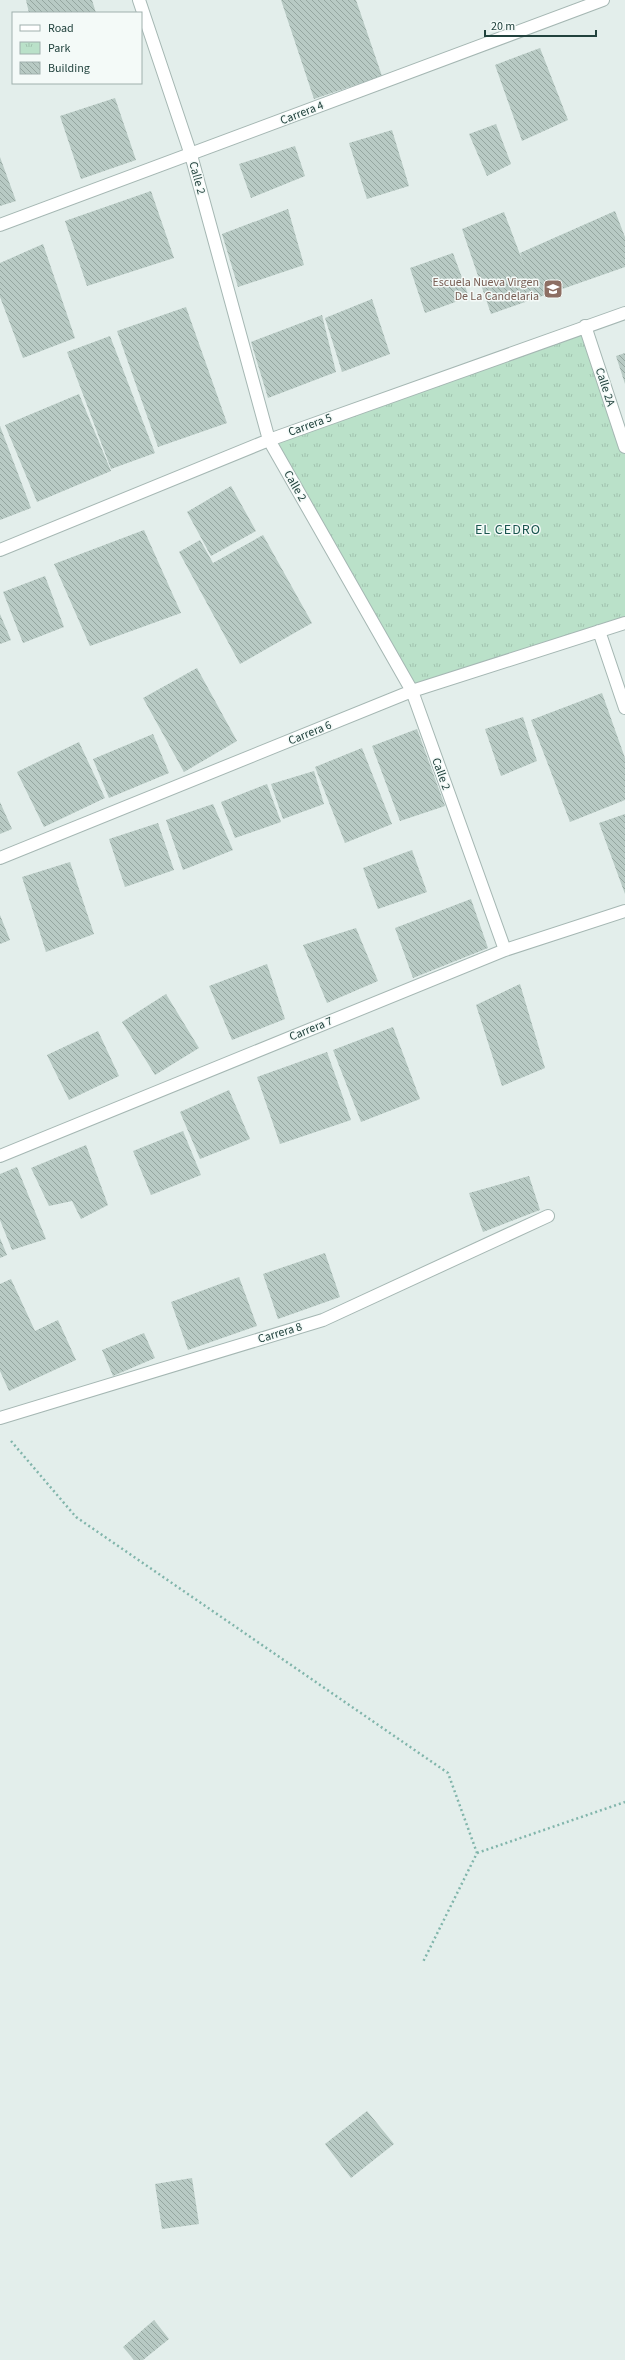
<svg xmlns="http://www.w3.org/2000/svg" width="625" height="2360" font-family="'Source Sans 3',sans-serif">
<defs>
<pattern id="park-tufts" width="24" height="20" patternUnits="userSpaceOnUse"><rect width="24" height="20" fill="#bae1c9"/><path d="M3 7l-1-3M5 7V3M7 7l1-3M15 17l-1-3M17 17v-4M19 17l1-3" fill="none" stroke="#a0c2ae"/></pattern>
<pattern id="building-back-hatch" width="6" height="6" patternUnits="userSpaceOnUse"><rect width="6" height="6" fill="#b8cac4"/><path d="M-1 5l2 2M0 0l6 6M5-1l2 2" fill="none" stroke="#95a6a0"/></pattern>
</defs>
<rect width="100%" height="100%" fill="#e3eeeb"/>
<path fill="url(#park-tufts)" d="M585 326 625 447V623L412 691 269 440Z"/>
<path fill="url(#building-back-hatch)" d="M26 0H92L96 13H29Z
M281 0H356L382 76 314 99Z
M540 48 568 120 522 141 495 65Z
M115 98 136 160 81 179 60 116Z
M496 124 511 164 487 176 469 134Z
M392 130 409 186 367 199 349 143Z
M295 146 305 176 251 198 239 164Z
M0 157 16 201 0 206Z
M151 191 174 258 87 286 65 221Z
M288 209 304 265 238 287 222 234Z
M615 211 625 237V267L491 314 462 229 504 212 524 265 520 253Z
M43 244 75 338 23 358 0 297V263Z
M453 253 469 297 425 313 410 268Z
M372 299 390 354 342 372 325 318Z
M186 307 227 423 158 447 117 331Z
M322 315 336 372 268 398 251 342Z
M110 336 155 453 111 469 67 352Z
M625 353V384L616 356Z
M79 394 111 471 37 502 5 425Z
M0 426 31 508 0 520Z
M231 486 256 531 211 556 187 512Z
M144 530 181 613 90 646 54 564Z
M263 535 312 623 240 664 179 552 200 540 213 563Z
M45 576 64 627 23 643 3 592Z
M0 614 11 640 0 644Z
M197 668 237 741 184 772 143 698Z
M602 693 625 758V800L570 822 531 720Z
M523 717 537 761 501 776 485 729Z
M417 729 445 806 400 821 372 746Z
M153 734 169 773 109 798 93 759Z
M79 742 105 798 44 827 17 772Z
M362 748 392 824 345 843 315 767Z
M314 771 324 804 283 819 271 784Z
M267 784 281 822 235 838 221 802Z
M0 802 12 829 0 834Z
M213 804 233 850 183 870 166 820Z
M625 814V894L599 823Z
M158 823 174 870 125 887 109 839Z
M412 850 427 892 378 909 363 868Z
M70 862 94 934 46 952 22 877Z
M471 899 488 948 413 978 395 928Z
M0 915 10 940 0 944Z
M356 928 378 981 327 1003 303 945Z
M267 964 285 1019 232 1040 209 986Z
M520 984 545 1068 502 1086 476 1005Z
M166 994 199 1048 155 1075 122 1022Z
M393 1027 420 1099 361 1122 333 1050Z
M98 1031 119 1076 69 1100 47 1055Z
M327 1052 351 1120 280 1144 257 1077Z
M229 1090 250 1139 200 1159 180 1112Z
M183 1131 201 1175 151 1195 133 1151Z
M86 1145 108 1205 81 1219 72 1201 49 1206 31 1168Z
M17 1167 46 1239 12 1250 0 1220V1174Z
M529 1176 540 1210 483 1232 469 1193Z
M0 1238 7 1255 0 1258Z
M325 1253 340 1297 278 1319 263 1274Z
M239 1277 257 1326 188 1350 171 1302Z
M11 1279 35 1331 58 1320 76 1360 9 1391 0 1371V1284Z
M144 1333 155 1358 113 1376 102 1350Z
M367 2111 394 2144 351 2178 325 2144Z
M192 2178 199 2224 162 2229 155 2184Z
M154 2320 169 2339 143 2360H134L123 2347Z"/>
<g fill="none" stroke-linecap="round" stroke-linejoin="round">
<defs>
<path id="street" d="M139 0 191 155 269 440 412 691 505 950
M0 225 603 0
M585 326 625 447
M0 550 269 440 625 313
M599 631 625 708
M0 858 412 691 625 623
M0 1156 505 950 625 911
M0 1418 323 1320 548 1216"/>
</defs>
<use href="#street" stroke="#a5b7b3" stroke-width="14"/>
<path stroke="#81b5ab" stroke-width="2.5" stroke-dasharray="2 3" stroke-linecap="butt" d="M11 1441 76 1517 448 1773 477 1853 423 1962
M477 1853 625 1802"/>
<use href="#street" stroke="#fff" stroke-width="12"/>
</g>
<defs>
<symbol id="school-square" viewBox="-11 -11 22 22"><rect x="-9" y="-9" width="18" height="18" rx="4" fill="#8d6e63" stroke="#f4faf8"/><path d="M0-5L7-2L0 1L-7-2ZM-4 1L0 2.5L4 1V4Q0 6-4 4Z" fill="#fff"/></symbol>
</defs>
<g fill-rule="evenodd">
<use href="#school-square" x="542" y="278" width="22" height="22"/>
</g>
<g text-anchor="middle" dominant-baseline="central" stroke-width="3" stroke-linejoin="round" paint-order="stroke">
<g font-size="12" fill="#21423d" stroke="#f4faf8">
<text transform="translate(302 113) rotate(-21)">Carrera 4</text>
<text transform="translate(197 178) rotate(75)">Calle 2</text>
<text transform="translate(605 387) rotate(72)">Calle 2A</text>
<text transform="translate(310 425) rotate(-20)">Carrera 5</text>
<text transform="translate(295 486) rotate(60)">Calle 2</text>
<text transform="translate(310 733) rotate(-22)">Carrera 6</text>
<text transform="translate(441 774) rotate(70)">Calle 2</text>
<text transform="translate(311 1029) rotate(-22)">Carrera 7</text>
<text transform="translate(280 1333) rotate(-17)">Carrera 8</text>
</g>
<g font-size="12" fill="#785e54" stroke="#f4faf8" text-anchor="end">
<text x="539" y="282">Escuela Nueva Virgen<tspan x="539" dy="14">De La Candelaria</tspan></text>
</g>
<g font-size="14" letter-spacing="1" fill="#1a564f" stroke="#f4faf8">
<text x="508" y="530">EL CEDRO</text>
</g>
</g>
<rect x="12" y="12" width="130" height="72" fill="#f4faf8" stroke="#a0b0ad"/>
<rect x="20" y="25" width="20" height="6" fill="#ffffff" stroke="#a0b0ad"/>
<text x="48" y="32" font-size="12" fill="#21423d">Road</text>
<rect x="20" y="42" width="20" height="12" fill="url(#park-tufts)" stroke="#a0b0ad"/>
<text x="48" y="52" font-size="12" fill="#21423d">Park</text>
<rect x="20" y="62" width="20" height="12" fill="url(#building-back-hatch)" stroke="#a0b0ad"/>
<text x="48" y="72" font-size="12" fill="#21423d">Building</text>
<path d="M485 30v6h111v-6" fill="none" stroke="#21423d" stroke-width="2"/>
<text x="491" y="30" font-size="12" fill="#21423d" stroke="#f4faf8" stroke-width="3" paint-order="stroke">20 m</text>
</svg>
